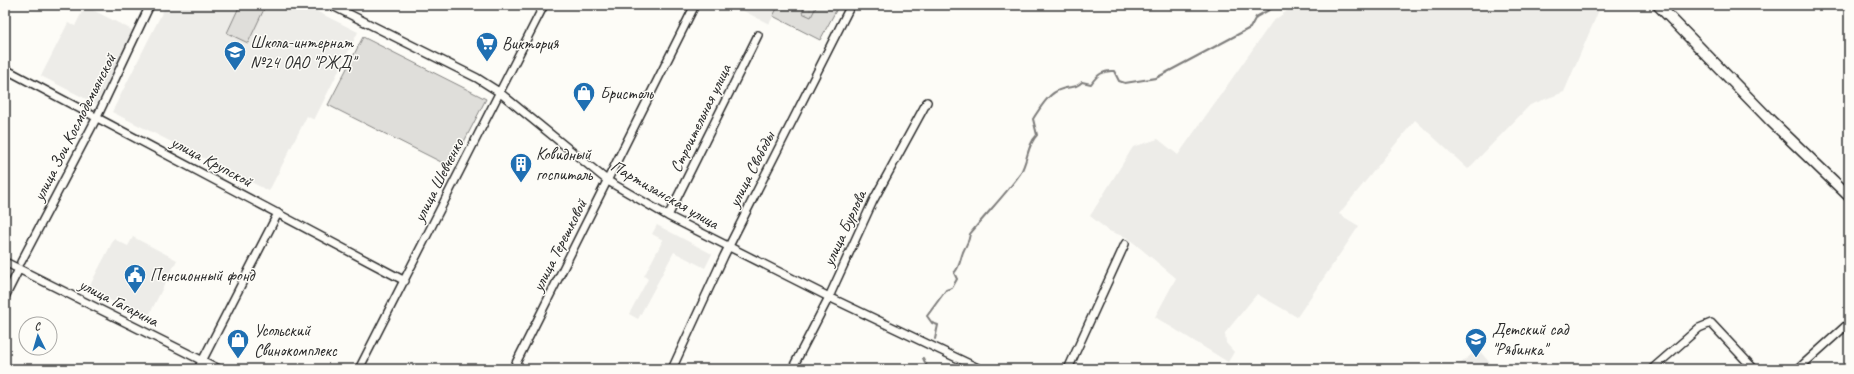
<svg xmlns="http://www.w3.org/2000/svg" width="1854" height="374" viewBox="0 0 1854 374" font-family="Caveat,sans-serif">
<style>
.built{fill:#edece8}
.grass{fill:#dfdeda;stroke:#858482}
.park{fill:url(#park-dots);stroke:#858482}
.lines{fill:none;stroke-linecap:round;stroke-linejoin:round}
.stream{stroke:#7e7d7b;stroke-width:2}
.street-casing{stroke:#2b2b2b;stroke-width:10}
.secondary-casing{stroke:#2b2b2b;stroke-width:13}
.street{stroke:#fdfcf7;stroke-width:7}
.secondary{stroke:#fdfcf7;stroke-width:10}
.labels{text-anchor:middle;stroke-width:3;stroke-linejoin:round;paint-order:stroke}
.poi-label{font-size:17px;fill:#2b2b2b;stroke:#fdfcf7;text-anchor:start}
.street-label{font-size:17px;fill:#2b2b2b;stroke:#fdfcf7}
</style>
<defs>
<pattern id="park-dots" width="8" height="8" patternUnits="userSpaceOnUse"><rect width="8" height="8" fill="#dfdeda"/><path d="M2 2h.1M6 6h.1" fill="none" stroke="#c0bfbb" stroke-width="1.8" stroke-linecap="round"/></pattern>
</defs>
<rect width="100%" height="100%" fill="#fdfcf7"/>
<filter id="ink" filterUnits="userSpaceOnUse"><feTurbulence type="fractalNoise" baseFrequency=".025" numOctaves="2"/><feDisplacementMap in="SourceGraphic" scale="8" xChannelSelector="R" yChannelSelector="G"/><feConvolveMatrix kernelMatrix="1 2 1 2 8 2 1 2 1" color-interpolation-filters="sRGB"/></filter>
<g filter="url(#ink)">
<path class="built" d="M 166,5 L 304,5 L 358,32 L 314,120 L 307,116 L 269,191 L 112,112 Z
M 732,5 L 779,5 L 769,24 Z
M 1295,5 L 1590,5 L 1599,10 L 1564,92 L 1530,105 L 1468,169 L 1415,120 L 1339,214 L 1359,226 L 1297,317 L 1257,294 L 1225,333 L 1226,343 L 1234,352 L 1228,362 L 1155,317 L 1176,278 L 1128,238 L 1109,231 L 1090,216 L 1133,147 L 1158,139 L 1178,155 L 1272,22 Z
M 85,6 L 134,31 L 96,104 L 41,76 L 68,23 L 75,26 Z
M 657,225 L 712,254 L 705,268 L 674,252 L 638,319 L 629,314 L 648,279 L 644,276 L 663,240 L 652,234 Z
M 133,237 L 177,260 L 147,319 L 88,289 L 114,239 L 128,246 Z
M 1478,349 L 1495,369 L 1454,369 Z"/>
<path class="grass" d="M 240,5 L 266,5 L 248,43 L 227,33 Z
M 779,5 L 839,5 L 820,40 L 773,16 Z
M 363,37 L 486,99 L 451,167 L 328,105 Z"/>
<path class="park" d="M 805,5 L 817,5 L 811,17 L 802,13 Z"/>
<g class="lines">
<path class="stream" d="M 935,339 L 938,325 L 932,323 L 927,316 L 946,290 L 952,288 L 957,279 L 954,273 C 960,267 960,260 963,252 C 966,245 969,242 970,234 C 986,214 1006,194 1020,174 C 1028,161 1027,145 1037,135 L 1033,119 C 1040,108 1049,92 1062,89 C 1071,86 1075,89 1082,82 L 1091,84 C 1097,75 1103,70 1114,71 L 1119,81 L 1125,83 L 1156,78 L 1250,28 L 1256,17 L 1278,5
M 923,358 L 928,369"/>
<g class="street-casing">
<path id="street" d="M 331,5 L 477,78 L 499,92 L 608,181 L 668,216 L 829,297 L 980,369
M 5,69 L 405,281
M 668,216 L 758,35
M 5,262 L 219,369
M 21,262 L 97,117 L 150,5
M 5,297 L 19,269
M 198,369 L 278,213
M 359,369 L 544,5
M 513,369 L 695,5
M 672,369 L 724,256 L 851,5
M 792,369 L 829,297 L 873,201 L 927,102
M 1068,369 L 1125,244
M 1652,369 L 1699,328 L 1711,323 L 1754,369
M 1798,369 L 1849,323"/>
</g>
<g class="secondary-casing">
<path id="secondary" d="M 1658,5 L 1771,121 L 1849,196"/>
</g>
<use href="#street" class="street"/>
<use href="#secondary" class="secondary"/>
</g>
</g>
<defs>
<g id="supermarket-pin" transform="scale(1.15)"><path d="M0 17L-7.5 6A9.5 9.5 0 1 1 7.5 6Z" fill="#1f6fb2" stroke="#fdfcf7"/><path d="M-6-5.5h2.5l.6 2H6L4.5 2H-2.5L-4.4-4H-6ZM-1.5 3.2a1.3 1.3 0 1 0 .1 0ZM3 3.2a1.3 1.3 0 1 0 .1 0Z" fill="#fff"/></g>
<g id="school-pin" transform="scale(1.15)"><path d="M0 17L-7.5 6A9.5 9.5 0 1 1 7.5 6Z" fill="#1f6fb2" stroke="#fdfcf7"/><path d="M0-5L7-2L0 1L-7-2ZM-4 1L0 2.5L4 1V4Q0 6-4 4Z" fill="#fff"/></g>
<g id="shop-pin" transform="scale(1.15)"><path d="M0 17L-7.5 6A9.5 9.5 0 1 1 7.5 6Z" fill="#1f6fb2" stroke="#fdfcf7"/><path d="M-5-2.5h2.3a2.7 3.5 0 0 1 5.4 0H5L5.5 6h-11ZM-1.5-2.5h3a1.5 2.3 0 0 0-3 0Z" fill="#fff"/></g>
<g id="building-pin" transform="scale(1.15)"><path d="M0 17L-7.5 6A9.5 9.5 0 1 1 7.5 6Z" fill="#1f6fb2" stroke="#fdfcf7"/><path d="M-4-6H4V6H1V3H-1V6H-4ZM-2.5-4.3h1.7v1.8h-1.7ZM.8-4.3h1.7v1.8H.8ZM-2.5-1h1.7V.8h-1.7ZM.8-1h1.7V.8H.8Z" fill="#fff"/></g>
<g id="civic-pin" transform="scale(1.15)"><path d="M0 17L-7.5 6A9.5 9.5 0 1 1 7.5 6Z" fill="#1f6fb2" stroke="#fdfcf7"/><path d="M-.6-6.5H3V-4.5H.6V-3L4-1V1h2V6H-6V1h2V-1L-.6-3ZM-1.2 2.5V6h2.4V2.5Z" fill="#fff"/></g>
</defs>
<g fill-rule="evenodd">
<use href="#supermarket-pin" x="487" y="43"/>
<use href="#school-pin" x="235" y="52"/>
<use href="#shop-pin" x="584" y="93"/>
<use href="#building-pin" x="521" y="164"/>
<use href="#civic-pin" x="135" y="275"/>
<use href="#school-pin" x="1476" y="339"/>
<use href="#shop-pin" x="238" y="340"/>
</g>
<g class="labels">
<g class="poi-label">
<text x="250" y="48">Школа-интернат<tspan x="250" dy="20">№24 ОАО "РЖД"</tspan></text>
<text x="502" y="49">Виктория</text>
<text x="600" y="99">Бристоль</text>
<text x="536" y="160">Ковидный<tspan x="536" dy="20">госпиталь</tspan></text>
<text x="150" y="281">Пенсионный фонд</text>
<text x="1492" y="335">Детский сад<tspan x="1492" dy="20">"Рябинка"</tspan></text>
<text x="254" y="336">Усольский<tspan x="254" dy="20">Свинокомплекс</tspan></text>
</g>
<g class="street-label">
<text transform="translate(700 118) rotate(-64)" y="6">Строительная улица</text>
<text transform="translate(74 127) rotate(-63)" y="6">улица Зои Космодемьянской</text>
<text transform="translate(212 161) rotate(28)" y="6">улица Крупской</text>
<text transform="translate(751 169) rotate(-63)" y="6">улица Свободы</text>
<text transform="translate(438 180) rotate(-63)" y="6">улица Шевченко</text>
<text transform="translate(665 194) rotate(30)" y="6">Партизанская улица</text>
<text transform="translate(844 228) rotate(-65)" y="6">улица Бурлова</text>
<text transform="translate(559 245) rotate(-63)" y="6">улица Терешковой</text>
<text transform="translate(119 302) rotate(27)" y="6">улица Гагарина</text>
</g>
</g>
<rect width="1854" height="374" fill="none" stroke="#fdfcf7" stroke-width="20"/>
<rect x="10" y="10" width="1834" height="354" fill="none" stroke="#2b2b2b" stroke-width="1.5" filter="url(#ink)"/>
<g transform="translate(38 336) rotate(355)"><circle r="19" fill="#fdfcf7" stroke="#a9a8a5"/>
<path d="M0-3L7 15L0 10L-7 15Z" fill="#1f6fb2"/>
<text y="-6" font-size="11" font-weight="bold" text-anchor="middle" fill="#2b2b2b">С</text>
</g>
</svg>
